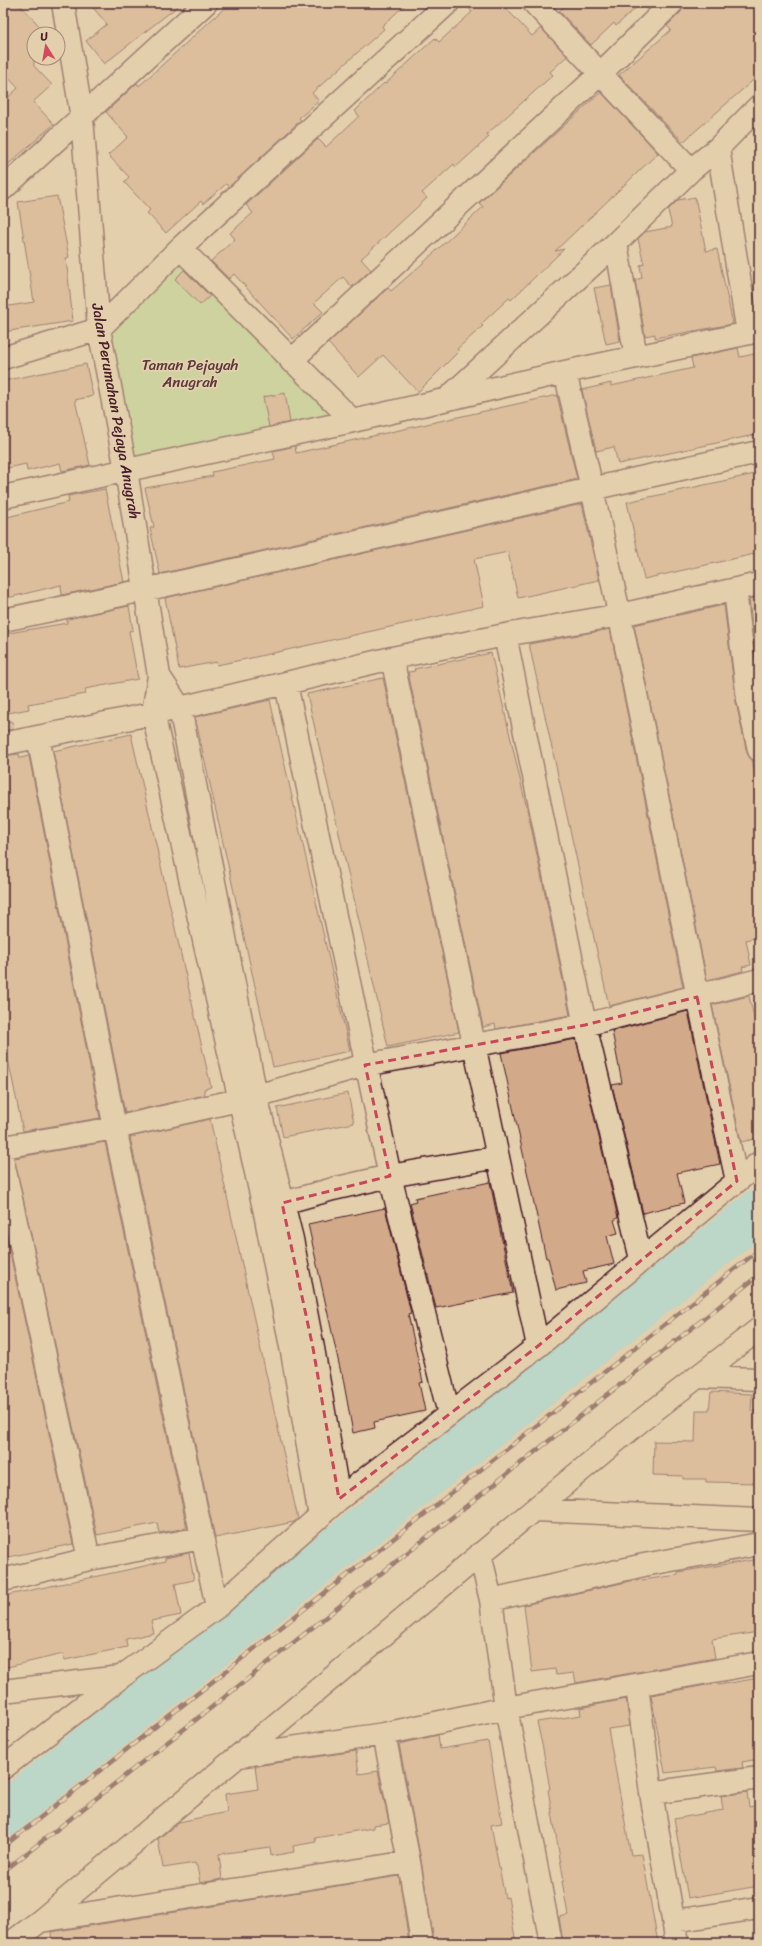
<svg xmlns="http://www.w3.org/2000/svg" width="762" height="1946" viewBox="0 0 762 1946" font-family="Sriracha,sans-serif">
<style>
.green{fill:#b4d58e;stroke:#7f7a5c}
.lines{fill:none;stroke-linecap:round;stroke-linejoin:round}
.river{stroke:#8cdde6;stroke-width:44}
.building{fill:#d2a989;stroke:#4a1f2b}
.street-casing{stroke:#4a1f2b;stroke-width:25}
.street{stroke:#e4cfad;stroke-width:22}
.rail-casing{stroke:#4a1f2b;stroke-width:4.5}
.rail{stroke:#e4cfad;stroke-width:3;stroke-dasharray:9;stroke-linecap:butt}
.marked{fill:none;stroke:#ca4759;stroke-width:3;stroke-dasharray:8 5;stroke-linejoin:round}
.labels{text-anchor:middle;stroke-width:4;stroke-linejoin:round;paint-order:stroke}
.park-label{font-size:15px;fill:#5a3a3a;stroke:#e4cfad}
.street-label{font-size:15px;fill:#4a1f2b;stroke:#e4cfad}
</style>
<rect width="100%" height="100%" fill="#e4cfad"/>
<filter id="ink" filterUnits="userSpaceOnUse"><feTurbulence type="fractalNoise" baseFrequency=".025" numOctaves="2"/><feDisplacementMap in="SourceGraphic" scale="8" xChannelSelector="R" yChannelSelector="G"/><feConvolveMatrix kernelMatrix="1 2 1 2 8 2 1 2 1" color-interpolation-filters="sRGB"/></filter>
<g filter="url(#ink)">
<path class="green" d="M 180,248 L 353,421 L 126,470 L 99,329 Z"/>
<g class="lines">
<path class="river" d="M 3,1815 L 759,1211"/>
</g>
<path class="building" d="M 3,3 L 18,3 L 47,34 L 34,34 L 34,66 L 52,85 L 33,102 L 54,124 L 3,169 L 3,102 L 18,88 L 3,72 Z
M 89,3 L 182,3 L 104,64 L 86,41 L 107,24 Z
M 230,3 L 407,3 L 382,26 L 384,29 L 312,93 L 319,101 L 299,118 L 301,120 L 229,187 L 226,184 L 203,204 L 201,201 L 166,233 L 147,213 L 150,210 L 124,182 L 129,177 L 108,155 L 128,137 L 106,112 L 137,83 L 139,86 Z
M 464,3 L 501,3 L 532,36 L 541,28 L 567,56 L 550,72 L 553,75 L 487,134 L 489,137 L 456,167 L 454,164 L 422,193 L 427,198 L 361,259 L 371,270 L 352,287 L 343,277 L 314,303 L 323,312 L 293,339 L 234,274 L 229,279 L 211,261 L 235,239 L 230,233 L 253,213 L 246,205 L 318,139 L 326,147 L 359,116 L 355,111 L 384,83 L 385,84 L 435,38 L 439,42 L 472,12 Z
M 568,3 L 641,3 L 616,26 L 614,23 L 591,45 L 559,11 Z
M 684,3 L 759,3 L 759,75 L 683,142 L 619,75 L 671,30 L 667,26 L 681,12 Z
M 601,92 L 658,153 L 555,251 L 564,249 L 511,300 L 509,298 L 481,324 L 483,326 L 457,349 L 459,351 L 418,392 L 383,355 L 359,377 L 328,343 L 388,288 L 391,291 L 422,264 L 483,207 L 479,203 Z
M 57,196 L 69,257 L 66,258 L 73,321 L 3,332 L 3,307 L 34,302 L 18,202 Z
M 695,197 L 706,251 L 717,249 L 733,324 L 655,338 L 655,334 L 645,336 L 635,280 L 642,278 L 640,265 L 644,264 L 638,239 L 645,232 L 672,227 L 668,210 L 678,200 Z
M 184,270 L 210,296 L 200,305 L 175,279 Z
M 611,285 L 620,341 L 606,344 L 594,288 Z
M 738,348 L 740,357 L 759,353 L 759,434 L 618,464 L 614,447 L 596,451 L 582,390 L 611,383 L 611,386 L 693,368 L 691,358 Z
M 86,364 L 93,396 L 75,400 L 90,465 L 62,471 L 60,463 L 27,471 L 26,464 L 3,469 L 3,381 Z
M 285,393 L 290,422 L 269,427 L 263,397 Z
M 557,395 L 577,479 L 160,574 L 150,528 L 154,527 L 145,488 L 213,476 L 212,472 L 275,459 L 273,451 L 295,446 L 296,453 Z
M 759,473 L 759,553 L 644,579 L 627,502 Z
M 105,489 L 124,582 L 62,595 L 61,585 L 7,598 L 3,580 L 3,518 L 69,502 L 68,496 Z
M 582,504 L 599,580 L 518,598 L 508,552 L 474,559 L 484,606 L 251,658 L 217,665 L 216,662 L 179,669 L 165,598 Z
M 759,597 L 759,686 L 749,599 Z
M 724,605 L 736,702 L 747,753 L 752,760 L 759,791 L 759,937 L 746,940 L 751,965 L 742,967 L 743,971 L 707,980 L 634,625 Z
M 129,606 L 133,630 L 129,631 L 138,679 L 85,689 L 86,694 L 28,704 L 29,709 L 3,714 L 3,678 L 6,677 L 3,658 L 3,634 L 67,623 L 67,619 Z
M 610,629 L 683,987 L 609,1006 L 529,644 Z
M 491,653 L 532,831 L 570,1015 L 496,1029 L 495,1024 L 483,1027 L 408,672 L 415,671 L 414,669 Z
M 383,678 L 459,1032 L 388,1047 L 307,694 Z
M 270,700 L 350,1051 L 273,1067 L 195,717 Z
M 12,721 L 13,729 L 3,731 L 3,722 Z
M 131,734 L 211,1087 L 204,1089 L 205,1095 L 125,1113 L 53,751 Z
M 19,754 L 20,758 L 29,756 L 100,1118 L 23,1131 L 5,1045 L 3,1045 L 3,756 Z
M 749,996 L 759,1039 L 759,1138 L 741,1142 L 712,1005 Z
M 688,1011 L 720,1164 L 677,1173 L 684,1203 L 643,1213 L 612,1085 L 622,1083 L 612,1031 Z
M 576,1039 L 618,1218 L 614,1220 L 618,1233 L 607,1236 L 614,1264 L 583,1271 L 586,1283 L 556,1290 L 548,1258 L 546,1258 L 501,1053 Z
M 348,1093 L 354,1123 L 283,1137 L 277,1108 Z
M 210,1119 L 298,1519 L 294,1522 L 215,1538 L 130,1137 Z
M 105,1142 L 187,1528 L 159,1533 L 157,1523 L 97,1535 L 14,1158 Z
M 490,1182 L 513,1293 L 436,1308 L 410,1203 L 416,1201 L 415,1198 Z
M 385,1208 L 411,1313 L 408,1314 L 423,1382 L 419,1383 L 425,1411 L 374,1422 L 375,1428 L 353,1433 L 342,1373 L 341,1373 L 308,1224 Z
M 3,1221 L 73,1544 L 3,1558 Z
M 711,1392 L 752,1394 L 751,1411 L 759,1411 L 759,1483 L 706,1482 L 706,1479 L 683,1479 L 683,1476 L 653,1475 L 654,1441 L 695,1442 L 696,1410 L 709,1410 Z
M 189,1553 L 194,1580 L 175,1584 L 181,1615 L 151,1621 L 154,1633 L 126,1639 L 127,1647 L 65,1660 L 63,1654 L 3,1668 L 3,1596 L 136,1568 L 165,1561 L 165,1558 Z
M 759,1559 L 759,1632 L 712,1639 L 715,1658 L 576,1683 L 574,1673 L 556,1675 L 555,1669 L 532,1672 L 524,1605 L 635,1580 L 635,1581 L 678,1575 L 678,1572 Z
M 759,1678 L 759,1759 L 742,1762 L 743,1768 L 717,1771 L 716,1767 L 665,1773 L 651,1695 L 718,1683 L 718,1685 Z
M 626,1699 L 630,1726 L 608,1729 L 631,1855 L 642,1854 L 658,1943 L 563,1943 L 559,1917 L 568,1915 L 562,1881 L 564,1881 L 548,1790 L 550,1789 L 543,1749 L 537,1722 L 581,1715 L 580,1708 Z
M 438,1735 L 440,1749 L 488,1741 L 502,1823 L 491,1825 L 505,1898 L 508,1897 L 516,1943 L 434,1943 L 421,1860 L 399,1744 Z
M 356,1751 L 359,1774 L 378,1771 L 389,1823 L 373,1825 L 373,1828 L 315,1838 L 316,1842 L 293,1846 L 294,1852 L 271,1856 L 270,1847 L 219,1854 L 222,1879 L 200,1883 L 197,1866 L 196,1866 L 195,1863 L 163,1868 L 158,1839 L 179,1822 L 227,1812 L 225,1794 L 258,1789 L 255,1766 Z
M 747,1792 L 749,1807 L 759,1805 L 759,1886 L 688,1898 L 674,1819 L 723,1810 L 721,1796 Z
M 399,1876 L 409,1943 L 52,1943 L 51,1932 Z"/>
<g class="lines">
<g class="street-casing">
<path id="street" d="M 63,3 L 82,118 L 99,329 L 126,470 L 159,676 L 153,713 L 264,1208 L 292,1352 L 320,1517
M 534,3 L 691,170
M 718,148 L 748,333
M 3,189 L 206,3
M 616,243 L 636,357
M 180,248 L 353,421
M 3,358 L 99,329 L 180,248 L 448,3
M 291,361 L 601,73 L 672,3
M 565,372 C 629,640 678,912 737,1181
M 448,398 L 616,243 L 691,170 L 718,148 L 759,106
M 3,497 L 353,421 L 565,372 L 759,331
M 735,590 L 748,699 L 759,750
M 3,620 C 256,568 506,506 759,452
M 505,635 L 585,1025 L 641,1259
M 392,658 L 538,1346
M 159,676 L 180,708 L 256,1096 L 292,1239 L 313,1348 L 339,1499
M 286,684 L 390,1176 L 449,1414
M 38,737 L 115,1128 L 217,1607
M 3,744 L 180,708 L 392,658 L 505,635 L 620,615 L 759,584
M 3,1147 L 115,1128 L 256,1096 L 365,1065 L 585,1025 L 759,980
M 3,1162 L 89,1559
M 269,1207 L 333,1189 L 390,1176 L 498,1157
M 697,1377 L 759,1379
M 535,1510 L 759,1520
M 480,1554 L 491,1600 L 506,1708 L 551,1943
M 3,1580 L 89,1559 L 202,1538
M 491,1600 L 644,1565 L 759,1544
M 637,1686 L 651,1793 L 677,1943
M 3,1691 L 121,1677
M 384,1734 L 409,1862
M 239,1756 L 384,1734 L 506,1708 L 759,1663
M 3,1768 L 121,1677 L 217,1607 L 339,1499 L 538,1346 L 759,1163
M 651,1793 L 759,1778
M 41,1921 L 409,1862 L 422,1943
M 674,1921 L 759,1908
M 11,1943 L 40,1921 L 638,1423 L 759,1329"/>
</g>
<use href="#street" class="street"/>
<g class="rail-casing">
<path id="rail" d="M 3,1847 L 759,1250
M 3,1872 L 759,1275"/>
</g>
<use href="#rail" class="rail"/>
</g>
</g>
<path d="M0 0H762V1946H0ZM 697,997 L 737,1181 L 538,1346 L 339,1499 L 313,1348 L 282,1203 L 390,1176 L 365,1065 L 585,1025 Z" fill="#e4cfad" fill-opacity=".55" fill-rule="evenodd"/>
<path class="marked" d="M 697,997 L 737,1181 L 538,1346 L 339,1499 L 313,1348 L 282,1203 L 390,1176 L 365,1065 L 585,1025 Z"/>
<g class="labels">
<g class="park-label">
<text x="190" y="370">Taman Pejayah<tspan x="190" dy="17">Anugrah</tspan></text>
</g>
<g class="street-label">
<text transform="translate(116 411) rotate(80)" y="5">Jalan Perumahan Pejaya Anugrah</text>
</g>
</g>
<rect width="762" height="1946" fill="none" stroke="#e4cfad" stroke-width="16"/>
<rect x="8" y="8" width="746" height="1930" fill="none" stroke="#4a1f2b" stroke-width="1.5" filter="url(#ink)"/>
<g transform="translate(46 46) rotate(349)"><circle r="19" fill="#e4cfad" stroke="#a68979"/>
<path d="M0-3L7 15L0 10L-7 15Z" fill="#d1495b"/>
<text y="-6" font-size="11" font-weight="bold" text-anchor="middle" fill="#4a1f2b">U</text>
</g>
</svg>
